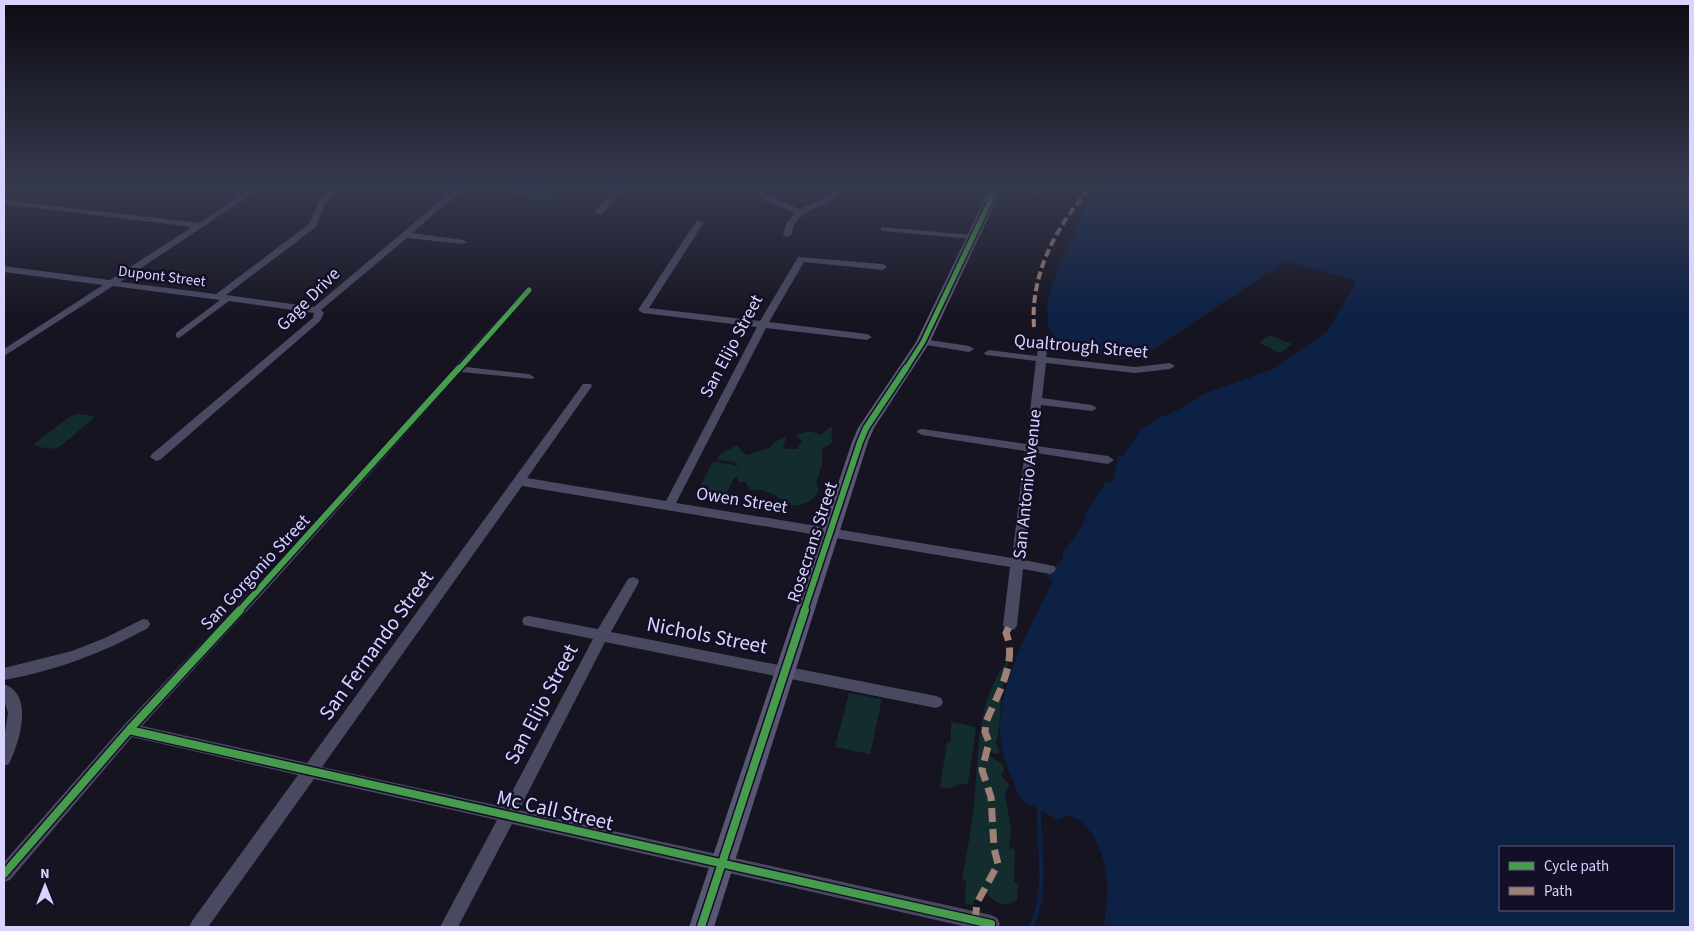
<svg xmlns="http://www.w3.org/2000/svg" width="1694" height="931" viewBox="0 0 1694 931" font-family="'Source Sans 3',sans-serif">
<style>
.green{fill:#132c2d}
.water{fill:#0d2144;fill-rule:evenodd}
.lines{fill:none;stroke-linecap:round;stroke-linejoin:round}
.stream{stroke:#0d2144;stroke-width:4.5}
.street{fill:#4a4962;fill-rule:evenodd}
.secondary{fill:#575674;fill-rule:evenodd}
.quiet-far1{stroke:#9e8076;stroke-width:4;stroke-dasharray:8 4;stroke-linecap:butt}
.quiet{stroke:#9e8076;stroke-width:7;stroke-dasharray:14 7;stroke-linecap:butt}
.cycleway-far2-casing{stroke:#130f26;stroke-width:8}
.cycleway-far1-casing{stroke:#130f26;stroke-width:9}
.cycleway-casing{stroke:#130f26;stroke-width:11}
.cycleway-far2{stroke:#469c4c;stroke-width:5}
.cycleway-far1{stroke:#469c4c;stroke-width:6}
.cycleway{stroke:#469c4c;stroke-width:8}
.labels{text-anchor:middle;stroke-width:5;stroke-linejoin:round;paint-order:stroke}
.far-street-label{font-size:15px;fill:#d9d4ff;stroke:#130f26}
.street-label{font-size:18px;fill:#d9d4ff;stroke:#130f26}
.near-street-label{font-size:21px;fill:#d9d4ff;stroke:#130f26}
</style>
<rect width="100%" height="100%" fill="#161421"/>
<path class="green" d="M 520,188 L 521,188 L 555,192 L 546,201 L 512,196 Z
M 1270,335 L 1292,344 L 1280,353 L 1259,343 Z
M 78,414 L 93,416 L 93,419 L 59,447 L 50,449 L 35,446 L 35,443 L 71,416 Z
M 830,427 L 833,428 L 831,435 L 833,437 L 831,444 L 822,449 L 822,465 L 816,483 L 819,490 C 814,502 799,507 787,505 C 775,493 766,489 749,490 L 746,482 L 738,482 L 737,477 L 734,477 L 724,499 L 718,502 L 699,499 L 696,495 L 712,463 L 717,462 L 735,465 L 738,469 L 735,462 L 717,460 L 721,454 L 737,445 L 746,455 L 770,448 L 776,441 L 787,437 L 783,446 L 786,449 L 797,449 L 802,442 L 797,436 C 806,430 812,431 821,435 Z
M 1008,660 C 1008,671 1004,681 1002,691 C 1000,709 1001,726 996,743 L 1000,752 L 996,754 L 988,751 L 986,753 L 1002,764 L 1004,770 L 1001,776 L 1010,785 L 1005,793 L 1011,830 L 1009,847 L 1015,850 L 1014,881 L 1018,885 L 1017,900 C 1003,910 995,902 984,891 L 978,893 L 972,905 L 965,904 L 966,881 L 962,880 C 967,854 971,829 974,804 C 979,756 976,699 1008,660 Z
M 849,693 L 882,699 L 870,754 L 835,747 Z
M 951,722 L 976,727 L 968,784 C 955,782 957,791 940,787 L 947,743 L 951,741 Z"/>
<path class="water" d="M 1103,186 L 1690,186 L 1690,927 L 1104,927 C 1105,912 1109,895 1107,880 C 1104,855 1093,820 1066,815 L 1059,820 L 1021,800 C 1012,778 1000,754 1000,731 C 999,681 1031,625 1053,581 L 1046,574 L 1063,559 L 1062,554 L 1083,525 L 1086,513 L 1106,482 L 1112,482 L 1118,461 L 1116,457 L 1123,456 L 1142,428 L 1151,424 L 1157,418 L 1172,413 L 1206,393 L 1276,368 L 1327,331 L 1356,283 L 1352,279 L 1286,261 L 1142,357 C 1123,363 1078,353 1061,341 C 1055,338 1051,332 1048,327 L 1047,303 L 1053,282 L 1085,209 ZM 1500,847 L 1673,847 L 1673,910 L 1500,910 Z"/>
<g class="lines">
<path class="stream" d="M 1031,927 C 1049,891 1038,848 1039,809"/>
<path class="street" d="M 255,186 L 264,186 L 120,282 L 216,294 L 309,224 L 319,200 L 338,186 L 347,186 L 325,203 L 316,227 L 226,295 L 314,307 L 458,186 L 467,186 L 412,233 L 463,240 L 467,242 L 463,244 L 407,238 L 321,310 L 324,313 L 320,321 L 160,460 L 156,461 L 150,457 L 152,454 L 313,318 L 314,313 L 229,301 L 179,338 L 176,337 L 176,333 L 220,300 L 113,286 L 4,356 L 4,349 L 103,285 L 4,272 L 4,266 L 110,280 L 192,227 L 4,204 L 4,200 L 199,223 Z
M 617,186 L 625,186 L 602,214 L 596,214 L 596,210 Z
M 755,186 L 761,186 L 769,196 L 800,209 C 814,202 830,200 839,186 L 847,186 C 829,213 799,201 791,235 L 787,237 L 783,235 L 786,224 L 795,213 L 763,200 Z
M 1032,186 L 1040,186 L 1037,193 L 1031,193 Z
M 697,220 L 704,222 L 649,308 L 760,321 L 798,257 L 883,264 L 887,267 L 883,270 L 804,262 L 769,322 L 867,334 L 872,337 L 867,340 L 766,328 L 676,503 L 1012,558 L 1025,451 L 922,435 L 917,432 L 918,430 L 922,429 L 1026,444 L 1036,361 L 986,355 L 984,353 L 989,350 L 1037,356 L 1038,343 L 1043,340 L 1048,343 L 1046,357 L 1135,367 L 1170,363 L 1175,366 L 1170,369 L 1135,373 L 1046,363 L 1042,398 L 1092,405 L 1097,408 L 1092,411 L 1041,405 L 1036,446 L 1108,456 L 1114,460 L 1108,464 L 1036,453 L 1024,560 L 1054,566 L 1056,569 L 1054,572 L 1050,574 L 1023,569 L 1017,625 L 1015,629 L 1010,630 L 1005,629 L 1003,625 L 1010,567 L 522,486 L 322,767 L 504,807 L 593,639 L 529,626 L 524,625 L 522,621 L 524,617 L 529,616 L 598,629 L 628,579 L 633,577 L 638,579 L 639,582 L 611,632 L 936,696 L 941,698 L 943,702 L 941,706 L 936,708 L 605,642 L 519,810 L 991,915 L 997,918 L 1000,924 L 998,927 L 967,927 L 512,824 L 458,927 L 440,927 L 497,820 L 314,779 L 208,927 L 189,927 L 192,921 L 298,775 L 132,737 L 10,880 L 4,882 L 4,862 L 124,725 L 269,572 L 526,288 L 529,287 L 533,290 L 466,367 L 529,374 L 534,377 L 533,379 L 461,372 L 277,578 L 142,726 L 307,763 L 583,384 L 591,384 L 592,386 L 527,478 L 666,501 L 757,327 L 643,313 L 638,310 Z
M 881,227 L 972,235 L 976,237 L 972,239 L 884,231 L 881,231 Z
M 923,339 L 969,346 L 974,349 L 969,352 L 920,344 L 918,342 L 920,340 Z
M 143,619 L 148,620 L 150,624 L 148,628 C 103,653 55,671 4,680 L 4,668 L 72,651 L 105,638 Z
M 4,684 C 35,695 19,743 9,764 L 4,766 L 4,738 L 8,713 L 4,699 Z"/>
<path class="secondary" d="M 989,186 L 999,186 L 996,201 L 930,342 L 874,428 L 868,442 L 714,927 L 689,927 L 852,442 L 858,428 L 916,342 L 984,201 Z"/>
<path class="quiet-far1" d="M 1034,327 C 1030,273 1057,225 1092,186"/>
<path class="quiet" d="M 975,921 L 977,903 L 998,864 L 994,848 L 991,797 L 982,770 L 989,742 L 985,732 L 986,722 C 997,695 1018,662 1006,633 L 1010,625"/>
<g class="cycleway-far2-casing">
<path id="cycleway-far2" d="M 458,370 L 529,290
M 905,370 L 923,342 L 990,201 L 994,186"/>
</g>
<g class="cycleway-far1-casing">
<path id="cycleway-far1" d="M 239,611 L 459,368
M 804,611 L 860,442 L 866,428 L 906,368"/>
</g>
<g class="cycleway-casing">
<path id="cycleway" d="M 129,730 L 991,924
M 4,874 L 129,730 L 240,610
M 701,927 L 805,610"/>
</g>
<use href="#cycleway-far2" class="cycleway-far2"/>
<use href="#cycleway-far1" class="cycleway-far1"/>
<use href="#cycleway" class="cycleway"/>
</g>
<linearGradient id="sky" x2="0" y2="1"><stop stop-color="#0c0b12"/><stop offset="0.59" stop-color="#363a4e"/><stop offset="1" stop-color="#363a4e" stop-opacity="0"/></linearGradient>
<rect width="1694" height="317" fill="url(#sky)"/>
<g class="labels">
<g class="far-street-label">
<text transform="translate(162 276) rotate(7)" y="5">Dupont Street</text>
</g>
<g class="street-label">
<text transform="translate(308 299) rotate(-45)" y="6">Gage Drive</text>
<text transform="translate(731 346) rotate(-62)" y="6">San Elijo Street</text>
<text transform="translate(1081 346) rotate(5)" y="6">Qualtrough Street</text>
<text transform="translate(1027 484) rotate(-84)" y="6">San Antonio Avenue</text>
<text transform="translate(742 500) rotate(9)" y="6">Owen Street</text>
<text transform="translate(812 542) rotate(-72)" y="6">Rosecrans Street</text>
<text transform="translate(255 572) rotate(-47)" y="6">San Gorgonio Street</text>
</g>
<g class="near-street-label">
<text transform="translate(707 635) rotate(11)" y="7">Nichols Street</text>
<text transform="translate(376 645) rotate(-54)" y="7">San Fernando Street</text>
<text transform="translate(541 704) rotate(-62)" y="7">San Elijo Street</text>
<text transform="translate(555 810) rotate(13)" y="7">Mc Call Street</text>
</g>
</g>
<rect width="1694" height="931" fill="none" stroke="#d9d4ff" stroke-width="10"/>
<rect x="1499" y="846" width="175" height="65" fill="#130f26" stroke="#625e7d"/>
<rect x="1509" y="862" width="25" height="8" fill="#469c4c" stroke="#625e7d"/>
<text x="1544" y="871" font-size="15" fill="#d9d4ff">Cycle path</text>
<rect x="1509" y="887" width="25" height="8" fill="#9e8076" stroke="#625e7d"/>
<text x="1544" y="896" font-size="15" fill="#d9d4ff">Path</text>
<g transform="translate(45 886)" stroke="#130f26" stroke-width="4" paint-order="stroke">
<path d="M0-4L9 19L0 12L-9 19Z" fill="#d9d4ff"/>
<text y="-8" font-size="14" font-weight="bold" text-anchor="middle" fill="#d9d4ff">N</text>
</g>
</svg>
